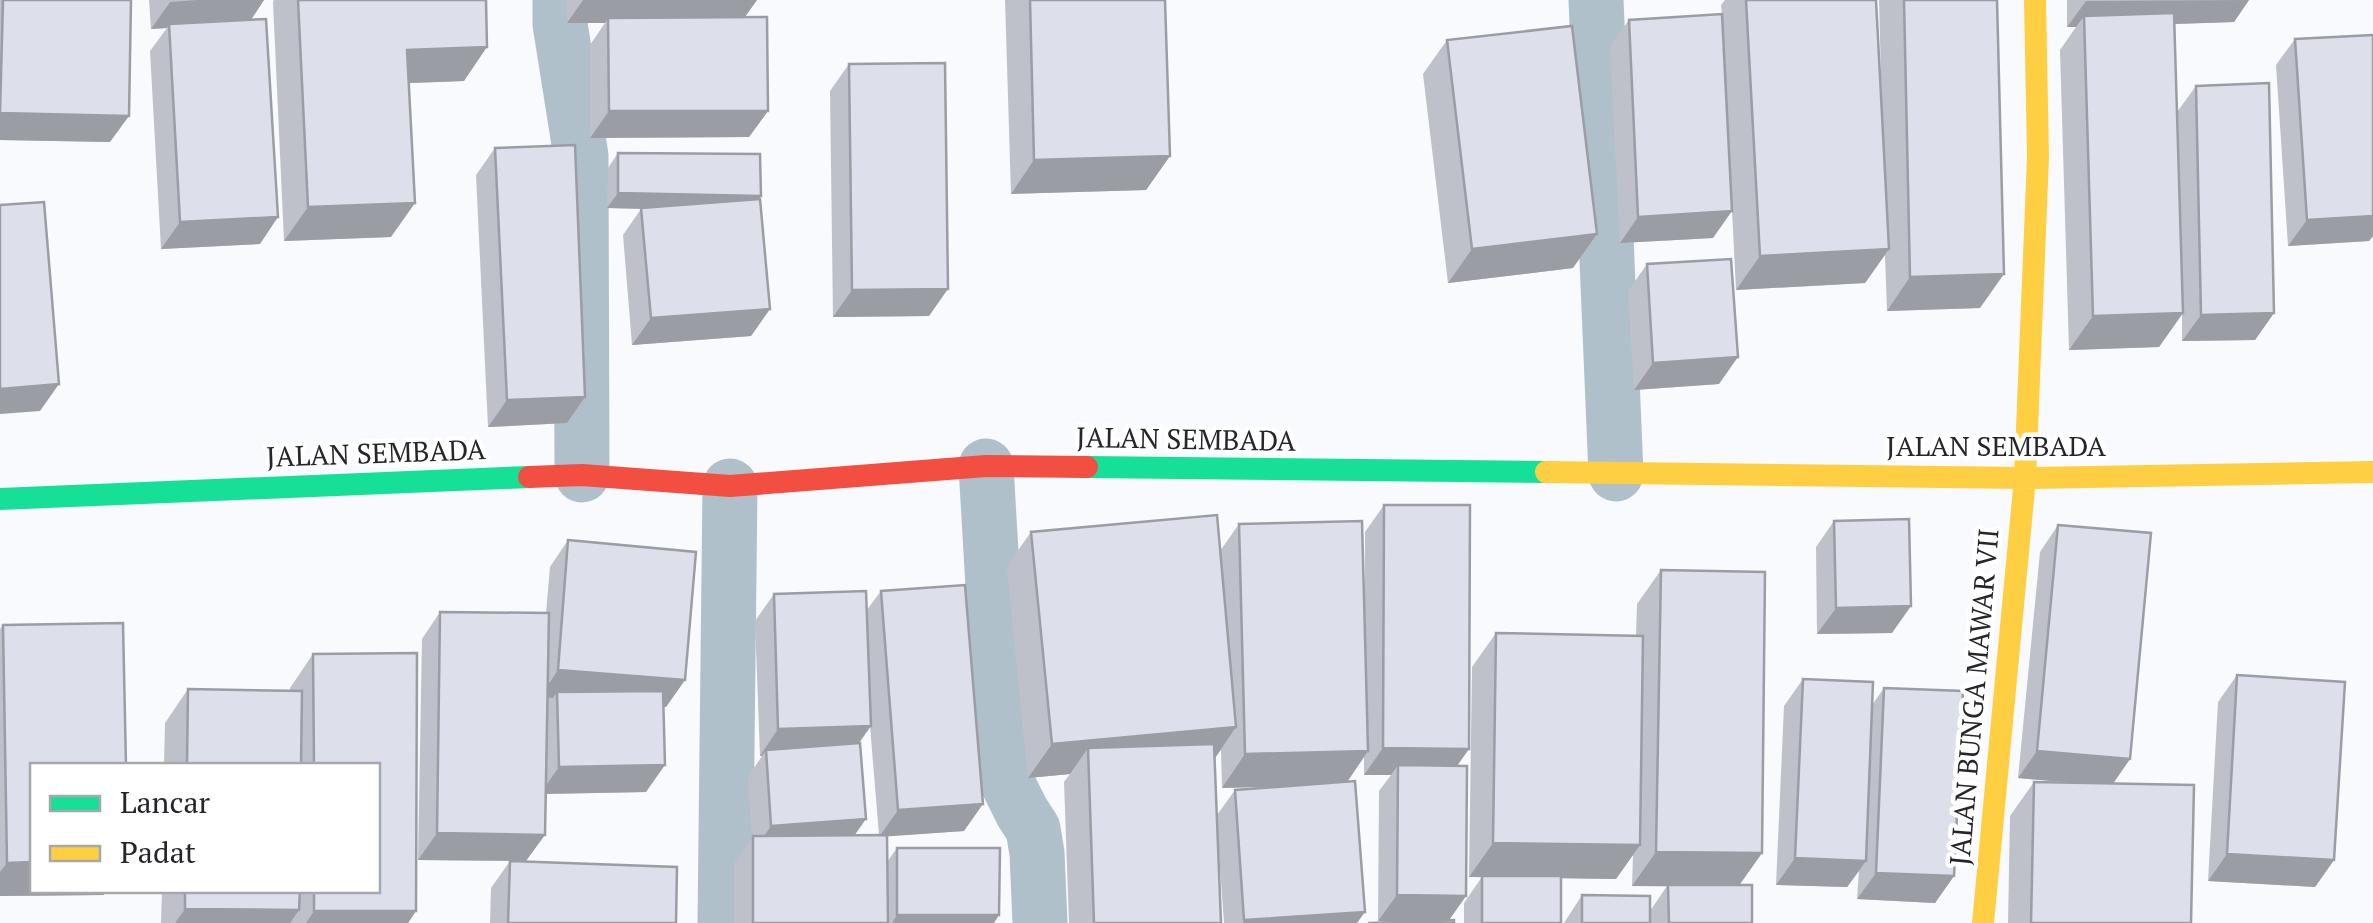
<svg xmlns="http://www.w3.org/2000/svg" width="2373" height="923" viewBox="0 0 2373 923" font-family="'PT Serif',serif">
<style>
.lines{fill:none;stroke-linecap:round;stroke-linejoin:round}
.street{stroke:#b0c0ca;stroke-width:55}
.fast{stroke:#16e098;stroke-width:22}
.slow{stroke:#ffcf43;stroke-width:22}
.jam{stroke:#f24e42;stroke-width:22}
.wall{fill:#bec1ca;fill-rule:evenodd}
.shaded-wall{fill:#9b9da4}
.building{fill:#dde0eb;stroke:#9b9da4;stroke-width:2.5}
.labels{text-anchor:middle;stroke-width:9;stroke-linejoin:round;paint-order:stroke}
.street-label{font-size:28px;fill:#242629;stroke:#fff}
</style>
<rect width="100%" height="100%" fill="#f8fafd"/>
<g class="lines">
<path class="street" d="M 560,0 L 560,24 L 581,156 L 582,475
M 1596,0 L 1616,474
M 986,466 L 1004,776 L 1022,812 L 1033,829 L 1037,853 L 1040,923
M 725,923 L 730,486"/>
<path class="fast" d="M 1087,467 L 1546,472
M 0,499 L 529,477"/>
<path class="slow" d="M 1546,472 L 2025,478 L 2373,472
M 1983,923 L 2025,478 L 2038,157 L 2035,0"/>
<path class="jam" d="M 529,477 L 582,475 L 730,486 L 986,466 L 1087,467"/>
</g>
<path class="wall" d="M 0,0 L 131,0 L 110,142 L 0,140 Z
M 149,0 L 264,0 L 251,20 L 260,244 L 161,249 L 150,51 L 167,28 L 151,29 Z
M 274,0 L 486,0 L 464,81 L 409,83 L 391,237 L 284,241 L 273,2 Z
M 567,0 L 757,0 L 744,18 L 768,111 L 749,137 L 590,138 L 590,45 L 605,23 L 567,23 Z
M 1005,0 L 1165,0 L 1170,156 L 1146,190 L 1011,194 Z
M 1725,0 L 1876,0 L 1882,113 L 1879,0 L 1997,0 L 1980,308 L 1887,311 L 1885,255 L 1865,283 L 1736,290 L 1729,150 L 1713,238 L 1620,243 L 1610,46 L 1629,20 L 1722,14 L 1721,5 Z
M 2067,0 L 2249,0 L 2234,22 L 2174,24 L 2177,112 L 2196,86 L 2274,313 L 2255,340 L 2182,341 L 2182,314 L 2159,347 L 2069,350 L 2060,50 L 2076,27 L 2067,27 Z
M 2373,35 L 2373,236 L 2369,241 L 2288,246 L 2276,65 L 2295,39 Z
M 1447,40 L 1573,268 L 1448,283 L 1423,74 Z
M 849,64 L 929,316 L 833,317 L 830,91 Z
M 495,148 L 585,397 L 567,423 L 488,427 L 476,175 Z
M 618,153 L 758,199 L 770,309 L 751,336 L 632,345 L 623,235 L 641,209 L 607,208 L 608,168 Z
M 1647,264 L 1719,384 L 1634,390 L 1628,291 Z
M 1384,505 L 1457,766 L 1466,896 L 1448,921 L 1378,921 L 1379,791 L 1391,775 L 1364,775 L 1364,757 L 1347,782 L 1357,923 L 1224,923 L 1218,840 L 1221,923 L 1069,923 L 1064,782 L 1070,774 L 1028,778 L 1007,566 L 1031,532 L 1220,551 L 1239,524 L 1365,616 L 1365,532 ZM 1221,750 L 1222,788 L 1279,786 L 1235,790 L 1217,815 L 1215,758 Z
M 1834,521 L 1892,633 L 1817,634 L 1816,547 Z
M 2058,525 L 2130,759 L 2113,784 L 2191,923 L 2008,923 L 2010,816 L 2034,782 L 2076,783 L 2018,778 L 2040,552 Z
M 568,540 L 685,680 L 666,707 L 664,707 L 646,792 L 546,794 L 526,861 L 676,923 L 490,923 L 491,888 L 510,861 L 418,860 L 422,639 L 440,612 L 546,613 L 550,567 Z
M 1661,570 L 1762,853 L 1739,885 L 1752,923 L 1564,923 L 1582,895 L 1650,911 L 1667,886 L 1632,886 L 1633,855 L 1616,879 L 1561,878 L 1561,923 L 1464,923 L 1464,903 L 1482,877 L 1469,877 L 1472,667 L 1496,633 L 1636,636 L 1637,604 Z
M 881,591 L 964,831 L 887,836 L 887,862 L 897,848 L 994,923 L 734,923 L 734,863 L 752,838 L 748,777 L 762,756 L 760,756 L 755,621 L 774,594 L 866,611 ZM 870,726 L 879,835 L 855,835 L 858,744 Z
M 3,625 L 104,895 L 0,896 L 0,629 Z
M 417,653 L 416,911 L 408,923 L 161,923 L 162,890 L 378,890 L 378,766 L 164,766 L 165,723 L 188,689 L 290,691 L 290,688 L 313,654 Z
M 2237,675 L 2334,860 L 2315,887 L 2208,881 L 2218,702 Z
M 1803,679 L 1872,705 L 1884,688 L 1954,876 L 1935,903 L 1857,899 L 1859,871 L 1847,887 L 1776,885 L 1784,706 Z"/>
<path class="shaded-wall" d="M 197,0 L 264,0 L 250,21 L 169,24 L 167,28 L 151,29 L 170,2 Z
M 583,0 L 757,0 L 742,21 L 608,18 L 605,23 L 567,23 Z
M 2249,0 L 2234,22 L 2085,27 L 2084,16 L 2076,27 L 2067,27 L 2086,1 Z
M 487,47 L 464,81 L 384,84 L 407,50 Z
M 609,111 L 768,111 L 749,137 L 590,138 Z
M 0,113 L 129,116 L 110,142 L 0,140 Z
M 1170,156 L 1146,190 L 1011,194 L 1034,160 Z
M 618,193 L 761,196 L 750,211 L 607,208 Z
M 415,203 L 391,237 L 284,241 L 308,207 Z
M 1732,211 L 1713,238 L 1620,243 L 1638,217 Z
M 2373,216 L 2373,236 L 2369,241 L 2288,246 L 2307,220 Z
M 278,217 L 260,244 L 161,249 L 180,222 Z
M 1597,234 L 1573,268 L 1448,283 L 1472,249 Z
M 1889,249 L 1865,283 L 1736,290 L 1760,256 Z
M 2004,274 L 1980,308 L 1887,311 L 1910,277 Z
M 948,289 L 929,316 L 833,317 L 852,290 Z
M 770,309 L 751,336 L 632,345 L 651,318 Z
M 2183,313 L 2159,347 L 2069,350 L 2093,316 Z
M 2274,313 L 2255,340 L 2182,341 L 2201,315 Z
M 1738,357 L 1719,384 L 1634,390 L 1653,363 Z
M 59,384 L 40,411 L 0,414 L 0,389 Z
M 585,397 L 567,423 L 488,427 L 507,400 Z
M 1911,606 L 1892,633 L 1817,634 L 1836,608 Z
M 558,670 L 685,680 L 666,707 L 558,699 L 557,692 L 553,698 L 540,697 Z
M 871,726 L 852,753 L 766,750 L 762,756 L 760,756 L 778,729 Z
M 1236,727 L 1213,761 L 1088,748 L 1070,774 L 1028,778 L 1052,744 Z
M 1383,748 L 1469,749 L 1450,776 L 1398,765 L 1391,775 L 1364,775 Z
M 1368,751 L 1345,785 L 1222,788 L 1245,754 Z
M 2037,751 L 2130,759 L 2111,786 L 2018,778 Z
M 665,765 L 646,792 L 540,794 L 559,767 Z
M 983,804 L 964,831 L 879,837 L 898,810 Z
M 866,819 L 847,846 L 753,853 L 771,826 Z
M 437,833 L 545,835 L 526,861 L 418,860 Z
M 1493,843 L 1640,845 L 1616,879 L 1469,877 Z
M 1656,852 L 1762,853 L 1738,887 L 1632,886 Z
M 2227,854 L 2334,860 L 2315,887 L 2208,881 Z
M 1795,858 L 1866,861 L 1847,887 L 1776,885 Z
M 32,862 L 32,890 L 106,890 L 104,895 L 0,896 L 0,872 L 7,863 Z
M 1876,873 L 1954,876 L 1935,903 L 1857,899 Z
M 1397,895 L 1466,896 L 1447,923 L 1378,921 Z
M 185,909 L 299,910 L 290,923 L 175,923 Z
M 314,911 L 416,911 L 408,923 L 306,923 Z
M 1365,912 L 1357,923 L 1243,923 L 1244,920 Z
M 897,915 L 999,915 L 994,923 L 892,923 Z"/>
<path class="building" d="M 3,0 L 131,0 L 129,116 L 0,113 Z
M 298,0 L 486,0 L 487,47 L 407,50 L 415,203 L 308,207 Z
M 1030,0 L 1165,0 L 1170,156 L 1034,160 Z
M 1746,0 L 1876,0 L 1889,249 L 1760,256 Z
M 1904,0 L 1997,0 L 2004,274 L 1910,277 Z
M 2174,13 L 2183,313 L 2093,316 L 2084,16 Z
M 1722,14 L 1732,211 L 1638,217 L 1629,20 Z
M 767,17 L 768,111 L 609,111 L 608,18 Z
M 266,19 L 278,217 L 180,222 L 169,24 Z
M 1572,26 L 1597,234 L 1472,249 L 1447,40 Z
M 2373,35 L 2373,216 L 2307,220 L 2295,39 Z
M 945,63 L 948,289 L 852,290 L 849,64 Z
M 2269,83 L 2274,313 L 2201,315 L 2196,86 Z
M 575,145 L 585,397 L 507,400 L 495,148 Z
M 618,153 L 760,154 L 761,196 L 618,193 Z
M 760,199 L 770,309 L 651,318 L 641,208 Z
M 44,202 L 59,384 L 0,389 L 0,205 Z
M 1731,259 L 1738,357 L 1653,363 L 1647,264 Z
M 1384,505 L 1470,505 L 1469,749 L 1383,748 Z
M 1217,515 L 1236,727 L 1052,744 L 1031,532 Z
M 1909,519 L 1911,606 L 1836,608 L 1834,521 Z
M 1362,521 L 1368,751 L 1245,754 L 1239,524 Z
M 2058,525 L 2151,533 L 2130,759 L 2037,751 Z
M 568,540 L 696,552 L 685,680 L 558,670 Z
M 1661,570 L 1765,572 L 1762,853 L 1656,852 Z
M 965,585 L 983,804 L 898,810 L 881,591 Z
M 866,591 L 871,726 L 778,729 L 774,594 Z
M 440,612 L 549,613 L 545,835 L 437,833 Z
M 123,623 L 126,766 L 32,766 L 32,862 L 7,863 L 3,625 Z
M 1496,633 L 1643,636 L 1640,845 L 1493,843 Z
M 417,653 L 416,911 L 314,911 L 314,890 L 378,890 L 378,766 L 314,766 L 313,654 Z
M 2237,675 L 2345,682 L 2334,860 L 2227,854 Z
M 1803,679 L 1873,682 L 1866,861 L 1795,858 Z
M 1884,688 L 1963,691 L 1954,876 L 1876,873 Z
M 188,689 L 302,691 L 301,766 L 187,766 Z
M 663,691 L 665,765 L 559,767 L 557,692 Z
M 860,743 L 866,819 L 771,826 L 766,750 Z
M 1214,744 L 1221,923 L 1094,923 L 1088,748 Z
M 1398,765 L 1467,766 L 1466,896 L 1397,895 Z
M 1355,781 L 1365,912 L 1244,920 L 1235,790 Z
M 2034,782 L 2194,785 L 2191,923 L 2031,923 Z
M 887,835 L 888,923 L 753,923 L 753,836 Z
M 897,848 L 1000,848 L 999,915 L 897,915 Z
M 510,861 L 677,867 L 676,923 L 508,923 Z
M 1482,876 L 1561,876 L 1561,923 L 1482,923 Z
M 1668,885 L 1752,885 L 1752,923 L 1669,923 Z
M 185,890 L 300,890 L 299,910 L 185,909 Z
M 1582,895 L 1650,896 L 1650,923 L 1582,923 Z
M 1454,920 L 1454,923 L 1368,923 Z"/>
<g class="labels">
<g class="street-label">
<text transform="translate(1186 439) rotate(1)" y="10">JALAN SEMBADA</text>
<text x="1996" y="456">JALAN SEMBADA</text>
<text transform="translate(376 453) rotate(-2)" y="10">JALAN SEMBADA</text>
<text transform="translate(1974 697) rotate(-85)" y="10">JALAN BUNGA MAWAR VII</text>
</g>
</g>
<rect x="30" y="763" width="350" height="130" fill="#ffffff" stroke="#a7a8a9" stroke-width="2.5"/>
<rect x="50" y="796" width="50" height="15" fill="#16e098" stroke="#a7a8a9" stroke-width="2.5"/>
<text x="120" y="813" font-size="30" fill="#242629">Lancar</text>
<rect x="50" y="846" width="50" height="15" fill="#ffcf43" stroke="#a7a8a9" stroke-width="2.5"/>
<text x="120" y="863" font-size="30" fill="#242629">Padat</text>
</svg>
